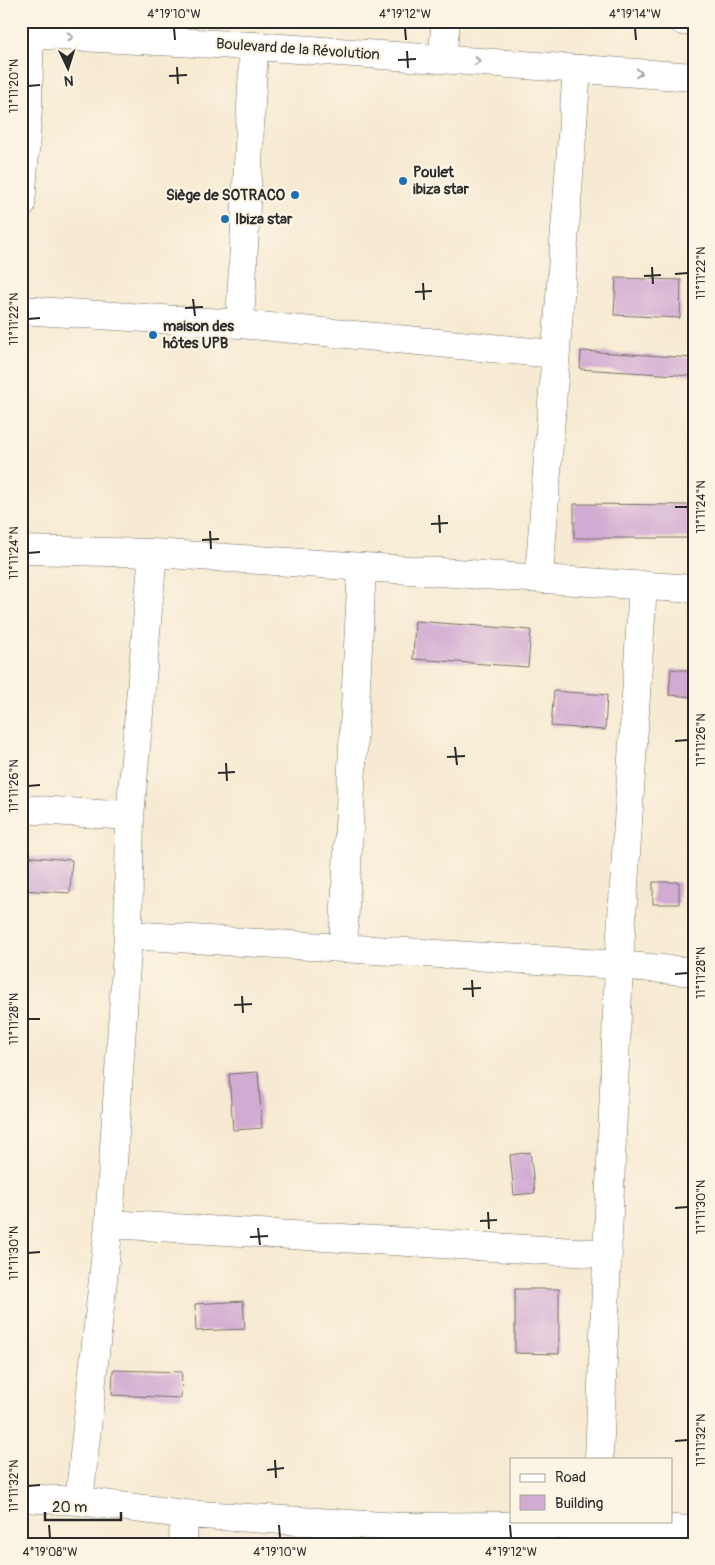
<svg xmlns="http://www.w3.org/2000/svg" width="715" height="1565" viewBox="0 0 715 1565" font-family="Pangolin,sans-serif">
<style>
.building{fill:#d2abd3}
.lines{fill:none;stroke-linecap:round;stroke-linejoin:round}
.minor-casing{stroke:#726e65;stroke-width:29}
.major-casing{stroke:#726e65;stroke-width:29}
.minor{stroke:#fff;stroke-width:28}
.major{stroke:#fff;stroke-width:28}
.oneway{stroke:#a0a0a0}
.ticks{fill:none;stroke:#2b2b2b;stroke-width:2}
.poi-dot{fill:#1f6fb2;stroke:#fcf5e5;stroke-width:2}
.labels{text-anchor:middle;stroke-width:4.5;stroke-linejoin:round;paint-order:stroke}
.street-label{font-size:15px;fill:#2b2b2b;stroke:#fcf5e5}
.poi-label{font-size:15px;font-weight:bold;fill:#2b2b2b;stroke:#fcf5e5;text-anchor:start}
.neatline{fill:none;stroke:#2b2b2b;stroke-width:2}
.ticks-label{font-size:12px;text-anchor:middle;fill:#2b2b2b}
</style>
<rect width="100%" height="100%" fill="#fcf5e5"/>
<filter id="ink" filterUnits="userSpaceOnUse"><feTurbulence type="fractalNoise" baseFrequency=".02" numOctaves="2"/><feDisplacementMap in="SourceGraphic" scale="10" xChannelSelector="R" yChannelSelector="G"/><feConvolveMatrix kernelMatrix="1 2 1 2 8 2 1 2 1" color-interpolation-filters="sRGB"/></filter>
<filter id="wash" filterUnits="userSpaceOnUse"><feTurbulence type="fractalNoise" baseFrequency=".0096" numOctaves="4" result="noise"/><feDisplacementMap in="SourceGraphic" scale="20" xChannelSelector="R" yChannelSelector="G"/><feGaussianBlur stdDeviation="1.12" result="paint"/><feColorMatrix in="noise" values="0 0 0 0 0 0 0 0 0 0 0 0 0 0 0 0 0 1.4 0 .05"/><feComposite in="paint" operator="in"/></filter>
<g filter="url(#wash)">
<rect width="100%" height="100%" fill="#f7ead2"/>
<g id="blocks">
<path class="building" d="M 616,278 L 681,280 L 680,318 L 614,315 Z
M 581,351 L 694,358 L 694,376 L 580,369 Z
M 574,504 L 691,505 L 690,538 L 574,538 Z
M 415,621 L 531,630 L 528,667 L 413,659 Z
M 671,669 L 694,671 L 694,697 L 669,695 Z
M 554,691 L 607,695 L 605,730 L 551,726 Z
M 21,856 L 72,860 L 70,893 L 21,890 Z
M 653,882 L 679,882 L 679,904 L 653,904 Z
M 258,1072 L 262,1128 L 233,1130 L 229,1074 Z
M 530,1152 L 535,1193 L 514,1195 L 510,1155 Z
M 515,1289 L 559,1289 L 559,1354 L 515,1353 Z
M 243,1301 L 245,1329 L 196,1331 L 195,1304 Z
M 113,1370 L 182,1372 L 181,1398 L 112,1395 Z
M 21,1418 L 25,1418 L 23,1452 L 21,1452 Z"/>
</g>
</g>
<g filter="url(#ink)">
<use href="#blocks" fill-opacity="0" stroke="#726e65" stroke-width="1"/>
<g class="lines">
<g class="minor-casing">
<path id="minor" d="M 442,58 L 446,21
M 21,107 L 28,108 L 21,205
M 28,108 L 30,21
M 21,310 L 240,324 L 554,354
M 240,324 L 254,46
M 21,550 L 153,553 L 694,589
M 539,578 L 577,69
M 21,809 L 130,816
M 128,935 L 619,965 L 694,972
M 343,948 L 362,567
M 109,1224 L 608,1254
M 599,1459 L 619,965 L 643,585
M 21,1498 L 79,1501 L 184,1514 L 400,1527 L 596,1525 L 694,1530
M 79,1501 L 109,1224 L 128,935 L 130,816 L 153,553
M 183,1544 L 184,1514"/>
</g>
<g class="major-casing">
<path id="major" d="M 683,21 L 694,22
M 21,34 L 254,46 L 694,77"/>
</g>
<use href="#minor" class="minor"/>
<use href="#major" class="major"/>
</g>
<defs><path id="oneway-chevron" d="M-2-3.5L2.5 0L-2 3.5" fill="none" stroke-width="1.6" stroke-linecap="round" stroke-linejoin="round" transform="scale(1.25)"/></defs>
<g class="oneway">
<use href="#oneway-chevron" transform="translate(70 37) rotate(3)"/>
<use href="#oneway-chevron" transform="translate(477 61) rotate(4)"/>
<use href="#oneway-chevron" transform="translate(639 73) rotate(4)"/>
</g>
</g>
<path class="ticks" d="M 174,28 L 175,40M 405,28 L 406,40M 635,28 L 636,40M 407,51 L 408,68M 398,60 L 416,59M 177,67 L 178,84M 169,76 L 187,75M 28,86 L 40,85M 652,267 L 653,284M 675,274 L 688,273M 644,276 L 661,275M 423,283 L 424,300M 415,292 L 432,291M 193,299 L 195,316M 185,308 L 203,307M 28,319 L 40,318M 675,507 L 688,507M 439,515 L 440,533M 431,524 L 448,523M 210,531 L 211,549M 202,540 L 219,539M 28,553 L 40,552M 675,741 L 688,740M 455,747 L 457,765M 447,757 L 465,756M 226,763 L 227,781M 218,773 L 235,772M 28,786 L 40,785M 675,974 L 688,973M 472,980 L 473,997M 463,989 L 481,988M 242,996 L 243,1013M 234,1005 L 252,1004M 28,1019 L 40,1019M 675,1208 L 688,1207M 488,1212 L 489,1229M 480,1221 L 497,1220M 258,1228 L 260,1245M 250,1237 L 268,1236M 28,1253 L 40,1252M 675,1441 L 688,1440M 275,1460 L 276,1478M 267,1470 L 284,1468M 28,1486 L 40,1485M 49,1525 L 50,1538M 279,1525 L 280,1538M 510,1525 L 511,1538"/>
<g class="poi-dot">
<circle cx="403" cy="181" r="5"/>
<circle cx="295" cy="195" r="5"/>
<circle cx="225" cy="219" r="5"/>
<circle cx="153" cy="335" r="5"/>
</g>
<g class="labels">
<g class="street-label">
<text transform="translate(298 49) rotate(4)" y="5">Boulevard de la Révolution</text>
</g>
<g class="poi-label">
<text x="413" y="177">Poulet<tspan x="413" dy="17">ibiza star</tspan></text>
<text x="285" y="200" text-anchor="end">Siège de SOTRACO</text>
<text x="235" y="224">Ibiza star</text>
<text x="163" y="331">maison des<tspan x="163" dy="17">hôtes UPB</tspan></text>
</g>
</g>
<rect width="715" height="1565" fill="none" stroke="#fcf5e5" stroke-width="55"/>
<rect x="510" y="1458" width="162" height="65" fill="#fcf5e5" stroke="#a8a49b"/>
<rect x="520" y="1474" width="25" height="8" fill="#ffffff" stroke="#a8a49b"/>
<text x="555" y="1482" font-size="15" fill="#2b2b2b">Road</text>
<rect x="520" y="1495" width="25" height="15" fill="#d2abd3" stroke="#a8a49b"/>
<text x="555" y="1508" font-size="15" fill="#2b2b2b">Building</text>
<g transform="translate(68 68) rotate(176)" stroke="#fcf5e5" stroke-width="4" paint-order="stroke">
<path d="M0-4L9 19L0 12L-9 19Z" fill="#2b2b2b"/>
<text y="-8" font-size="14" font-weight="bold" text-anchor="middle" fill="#2b2b2b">N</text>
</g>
<path d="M45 1512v8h76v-8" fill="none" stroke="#2b2b2b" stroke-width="2.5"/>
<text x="52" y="1512" font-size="15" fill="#2b2b2b" stroke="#fcf5e5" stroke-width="4" paint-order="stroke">20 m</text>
<rect x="28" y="28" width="660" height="1510" class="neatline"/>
<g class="ticks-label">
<text x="174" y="18">4°19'10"W</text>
<text x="405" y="18">4°19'12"W</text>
<text x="635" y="18">4°19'14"W</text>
<text transform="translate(14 86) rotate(-90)" y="4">11°11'20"N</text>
<text transform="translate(701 273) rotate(-90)" y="4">11°11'22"N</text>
<text transform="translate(14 319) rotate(-90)" y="4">11°11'22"N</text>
<text transform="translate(701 507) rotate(-90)" y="4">11°11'24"N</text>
<text transform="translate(14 553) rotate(-90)" y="4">11°11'24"N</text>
<text transform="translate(701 740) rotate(-90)" y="4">11°11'26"N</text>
<text transform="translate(14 786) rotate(-90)" y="4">11°11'26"N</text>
<text transform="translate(701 973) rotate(-90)" y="4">11°11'28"N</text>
<text transform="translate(14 1019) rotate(-90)" y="4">11°11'28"N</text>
<text transform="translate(701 1207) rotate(-90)" y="4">11°11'30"N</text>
<text transform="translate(14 1253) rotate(-90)" y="4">11°11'30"N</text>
<text transform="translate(701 1440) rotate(-90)" y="4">11°11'32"N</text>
<text transform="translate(14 1486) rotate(-90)" y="4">11°11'32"N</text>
<text x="50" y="1556">4°19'08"W</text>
<text x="280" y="1556">4°19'10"W</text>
<text x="511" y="1556">4°19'12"W</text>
</g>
</svg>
